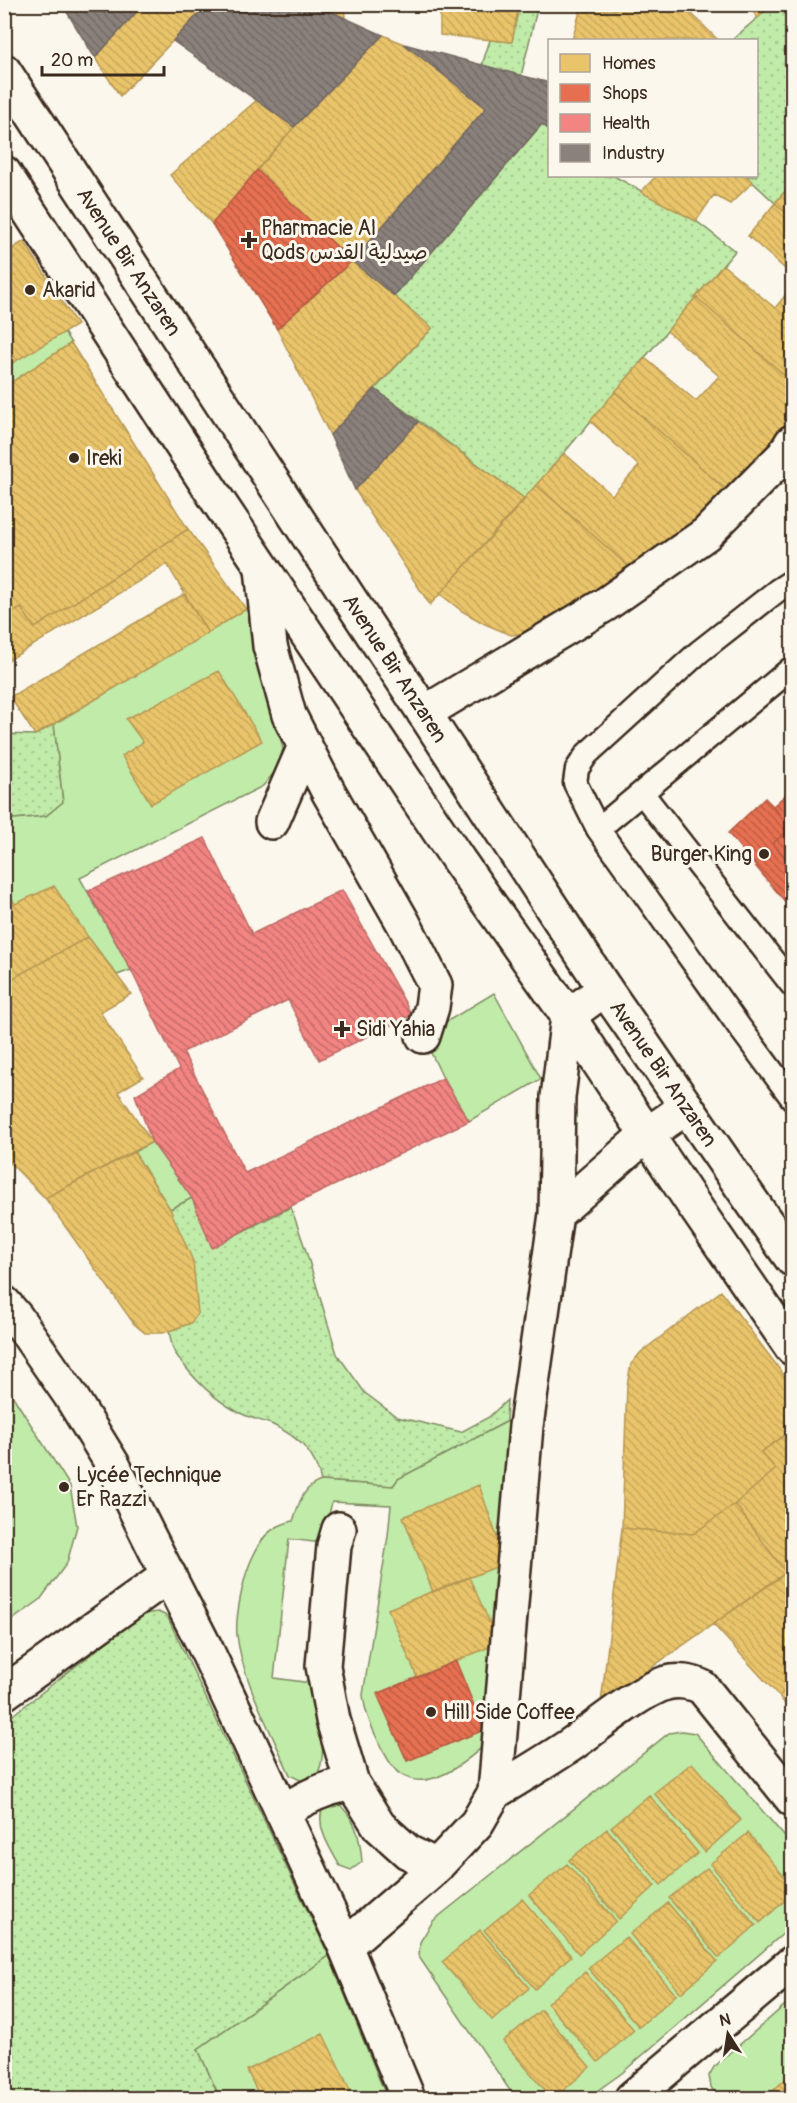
<svg xmlns="http://www.w3.org/2000/svg" width="797" height="2103" viewBox="0 0 797 2103" font-family="Pangolin,'Playpen Sans Arabic',sans-serif">
<style>
.grass{fill:url(#grass-dots);stroke:#7e8a63;stroke-width:1.5}
.garden{fill:#c1eba8;stroke:#7e8a63;stroke-width:1.5}
.homes{fill:url(#homes-back-hatch);stroke:#b59653;stroke-width:1.5}
.shops{fill:url(#shops-back-hatch);stroke:#b35a42;stroke-width:1.5}
.health{fill:url(#health-back-hatch);stroke:#bb6964;stroke-width:1.5}
.industry{fill:url(#industry-back-hatch);stroke:#726760;stroke-width:1.5}
.lines{fill:none;stroke-linecap:round;stroke-linejoin:round}
.lane-casing{stroke:#3b2a1e;stroke-width:27}
.street-casing{stroke:#3b2a1e;stroke-width:38}
.secondary-casing{stroke:#3b2a1e;stroke-width:38}
.lane{stroke:#fbf7ec;stroke-width:22}
.street{stroke:#fbf7ec;stroke-width:33}
.secondary{stroke:#fbf7ec;stroke-width:33}
.poi-dot{fill:#3b2a1e;stroke:#fbf7ec;stroke-width:2}
.labels{text-anchor:middle;stroke-width:6;stroke-linejoin:round;paint-order:stroke}
.poi-label{font-size:21px;fill:#3b2a1e;stroke:#fbf7ec;text-anchor:start}
.street-label{font-size:21px;fill:#3b2a1e;stroke:#fbf7ec}
</style>
<defs>
<pattern id="grass-dots" width="8" height="8" patternUnits="userSpaceOnUse" patternTransform="scale(1.5)"><rect width="8" height="8" fill="#c1eba8"/><path d="M2 2h.1M6 6h.1" fill="none" stroke="#a7ca90" stroke-width="1.8" stroke-linecap="round"/></pattern>
<pattern id="homes-back-hatch" width="6" height="6" patternUnits="userSpaceOnUse" patternTransform="scale(1.5)"><rect width="6" height="6" fill="#e9c46a"/><path d="M-1 5l2 2M0 0l6 6M5-1l2 2" fill="none" stroke="#c9a95b"/></pattern>
<pattern id="shops-back-hatch" width="6" height="6" patternUnits="userSpaceOnUse" patternTransform="scale(1.5)"><rect width="6" height="6" fill="#e76f51"/><path d="M-1 5l2 2M0 0l6 6M5-1l2 2" fill="none" stroke="#bc5b43"/></pattern>
<pattern id="health-back-hatch" width="6" height="6" patternUnits="userSpaceOnUse" patternTransform="scale(1.5)"><rect width="6" height="6" fill="#f28482"/><path d="M-1 5l2 2M0 0l6 6M5-1l2 2" fill="none" stroke="#c56c6a"/></pattern>
<pattern id="industry-back-hatch" width="6" height="6" patternUnits="userSpaceOnUse" patternTransform="scale(1.5)"><rect width="6" height="6" fill="#8a817c"/><path d="M-1 5l2 2M0 0l6 6M5-1l2 2" fill="none" stroke="#726a65"/></pattern>
</defs>
<rect width="100%" height="100%" fill="#fbf7ec"/>
<filter id="ink" filterUnits="userSpaceOnUse"><feTurbulence type="fractalNoise" baseFrequency=".0167" numOctaves="2"/><feDisplacementMap in="SourceGraphic" scale="12" xChannelSelector="R" yChannelSelector="G"/><feConvolveMatrix kernelMatrix="1 2 1 2 8 2 1 2 1" color-interpolation-filters="sRGB"/></filter>
<g filter="url(#ink)">
<path class="grass" d="M 519,5 L 538,5 L 521,76 L 482,65 L 490,40 L 512,42 Z
M 772,5 L 792,5 L 792,183 L 775,203 L 746,176 L 756,176 L 756,40 L 732,40 Z
M 542,124 L 549,130 L 550,176 L 614,176 L 696,221 L 735,251 L 525,499 L 375,389 L 432,328 L 394,296 Z
M 54,724 L 63,802 L 46,816 L 5,820 L 5,734 L 35,735 Z
M 192,1198 L 212,1247 L 291,1207 L 306,1251 L 337,1354 L 365,1393 L 397,1417 L 461,1432 L 489,1417 L 507,1400 L 506,1422 L 398,1479 L 393,1486 L 321,1481 C 315,1453 299,1437 273,1425 C 261,1420 249,1418 238,1412 C 213,1399 191,1376 175,1353 C 171,1347 171,1338 169,1331 L 191,1323 L 198,1313 L 170,1209 Z
M 158,1612 L 167,1616 L 329,1956 L 198,2049 L 220,2098 L 5,2098 L 5,1721 L 143,1614 Z"/>
<path class="garden" d="M 4,240 L 71,343 L 5,387 L 4,387 Z
M 246,609 L 255,633 L 283,749 L 277,769 L 263,786 L 80,878 L 131,970 L 117,975 L 88,937 L 5,983 L 4,820 L 46,816 L 63,802 L 54,724 Z
M 494,993 L 541,1079 L 469,1121 L 443,1078 L 423,1036 Z
M 152,1142 L 192,1198 L 170,1209 L 134,1152 Z
M 5,1384 L 70,1486 L 77,1526 L 67,1563 L 40,1600 L 5,1625 Z
M 516,1419 L 486,1744 C 465,1762 429,1794 400,1774 C 392,1769 386,1756 381,1747 C 373,1730 365,1714 363,1695 L 388,1536 L 391,1505 L 332,1502 L 322,1543 L 289,1539 L 274,1678 L 311,1683 C 315,1707 334,1762 312,1780 L 302,1781 L 290,1775 C 272,1733 242,1680 237,1635 C 235,1617 243,1580 250,1563 C 260,1540 267,1527 293,1521 C 299,1504 302,1487 321,1481 L 393,1486 L 398,1479 L 506,1422 Z
M 682,1731 L 695,1733 L 792,1845 L 792,1926 L 622,2073 L 587,2098 L 515,2098 L 419,1957 L 420,1942 L 433,1921 L 669,1733 Z
M 336,1801 C 356,1819 360,1836 362,1862 L 351,1870 L 340,1866 C 329,1847 314,1825 324,1804 Z
M 329,1956 L 387,2098 L 220,2098 L 198,2049 Z
M 792,1999 L 792,2098 L 718,2098 L 711,2087 L 709,2076 L 714,2067 Z"/>
<path class="homes" d="M 144,4 L 208,4 L 120,96 L 95,58 Z
M 314,4 L 344,4 L 345,18 Z
M 440,4 L 519,4 L 512,42 L 440,35 Z
M 636,4 L 682,4 L 718,40 L 572,40 L 581,8 L 611,10 Z
M 746,4 L 772,4 L 758,18 Z
M 383,35 L 404,44 L 486,108 L 352,261 L 257,170 L 294,127 Z
M 257,100 L 294,127 L 212,224 L 170,175 Z
M 656,176 L 746,176 L 753,182 L 730,204 L 714,195 L 696,221 L 641,192 Z
M 792,184 L 792,218 L 775,203 Z
M 775,203 L 792,218 L 792,275 L 748,236 Z
M 24,241 L 77,325 L 4,368 L 4,254 Z
M 352,261 L 432,328 L 330,435 L 277,329 Z
M 723,265 L 775,308 L 792,287 L 792,382 L 696,297 Z
M 696,297 L 792,382 L 792,426 L 731,494 L 615,392 L 645,358 L 696,401 L 719,376 L 667,331 Z
M 71,343 L 188,529 L 35,628 L 21,608 L 4,618 L 4,387 Z
M 615,392 L 731,494 L 635,572 L 536,485 L 564,453 L 612,495 L 639,466 L 590,421 Z
M 418,422 L 525,499 L 430,605 L 355,490 Z
M 536,485 L 635,572 L 529,633 L 511,635 L 485,624 L 462,611 L 440,594 Z
M 188,529 L 246,609 L 208,633 L 167,564 L 4,663 L 4,618 L 21,608 L 35,628 Z
M 184,594 L 208,633 L 35,735 L 10,697 Z
M 219,671 L 262,741 L 151,804 L 122,756 L 143,742 L 126,719 Z
M 4,884 L 15,904 L 54,886 L 88,937 L 4,983 Z
M 88,937 L 131,994 L 100,1012 L 143,1077 L 118,1092 L 152,1142 L 45,1198 L 4,1157 L 4,983 Z
M 134,1152 L 170,1209 L 193,1261 L 198,1313 L 191,1323 L 163,1333 L 145,1333 L 134,1324 L 45,1198 Z
M 721,1291 L 792,1386 L 792,1430 L 761,1452 L 776,1469 L 735,1504 L 693,1534 L 622,1528 L 627,1385 L 631,1364 L 641,1352 Z
M 792,1430 L 792,1568 L 786,1573 L 735,1504 L 776,1469 L 761,1452 Z
M 479,1485 L 506,1563 L 433,1592 L 403,1517 Z
M 735,1504 L 786,1573 L 601,1703 L 622,1528 L 693,1534 Z
M 792,1568 L 792,1685 L 779,1696 L 713,1624 Z
M 469,1577 L 499,1643 L 417,1677 L 388,1609 Z
M 792,1685 L 792,1713 L 779,1696 Z
M 692,1763 L 741,1820 L 705,1852 L 654,1793 Z
M 649,1795 L 698,1853 L 661,1885 L 611,1827 Z
M 607,1829 L 655,1886 L 619,1919 L 569,1860 Z
M 748,1833 L 792,1886 L 792,1894 L 760,1923 L 710,1864 Z
M 567,1864 L 616,1921 L 579,1954 L 529,1895 Z
M 707,1868 L 756,1925 L 719,1958 L 669,1898 Z
M 522,1899 L 571,1956 L 535,1989 L 484,1930 Z
M 668,1903 L 717,1961 L 681,1993 L 630,1934 Z
M 480,1930 L 529,1988 L 492,2020 L 442,1962 Z
M 626,1937 L 676,1995 L 639,2027 L 588,1968 Z
M 585,1972 L 634,2030 L 598,2062 L 547,2003 Z
M 541,2010 L 590,2067 L 555,2098 L 552,2098 L 503,2041 Z
M 323,2034 L 354,2098 L 260,2098 L 247,2070 Z
M 792,2073 L 792,2098 L 765,2098 Z"/>
<path class="shops" d="M 257,170 L 352,261 L 277,329 L 212,224 Z
M 792,789 L 792,866 L 773,843 L 790,829 L 773,806 Z
M 765,798 L 773,806 L 790,829 L 773,843 L 792,866 L 792,910 L 728,833 Z
M 456,1661 L 484,1730 L 407,1761 L 377,1694 Z"/>
<path class="health" d="M 205,838 L 252,934 L 342,890 L 412,1015 L 319,1060 L 288,1000 L 183,1052 L 245,1173 L 443,1078 L 469,1121 L 266,1218 L 212,1248 L 192,1198 L 152,1142 L 135,1095 L 179,1069 L 131,970 L 88,891 Z"/>
<path class="industry" d="M 62,4 L 144,4 L 95,58 Z
M 208,4 L 314,4 L 383,35 L 294,127 L 173,41 Z
M 404,44 L 550,83 L 550,130 L 542,124 L 394,296 L 352,261 L 486,108 Z
M 375,389 L 418,422 L 355,490 L 330,435 Z"/>
<g class="lines">
<g class="lane-casing">
<path id="lane" d="M 792,581 L 778,590 L 699,652 L 587,754 L 577,769 L 575,783 L 598,829 L 740,1028 L 792,1098
M 642,793 L 792,985
M 598,829 L 792,668"/>
</g>
<g class="street-casing">
<path id="street" d="M 262,568 L 270,646 L 289,715 L 328,791 L 404,924 L 435,985 L 432,1007 L 423,1036
M 424,713 L 606,604 L 706,534 L 784,455 L 792,442
M 272,822 L 305,746
M 556,1214 L 646,1135 L 687,1107
M 4,1303 L 16,1317 L 70,1395 L 113,1465 L 163,1565 L 207,1651 L 345,1946 L 408,2098
M 339,1529 L 334,1546 L 323,1666 L 333,1720 L 352,1783 L 379,1826 L 408,1852 L 437,1866
M 4,1693 L 169,1575
M 495,1792 C 520,1777 545,1762 569,1746 C 595,1728 638,1692 666,1683 C 678,1680 692,1682 702,1687 L 792,1799
M 282,1812 C 308,1796 322,1789 352,1783
M 345,1946 L 430,1873 L 477,1823 L 495,1792 L 526,1426 L 556,1214 L 558,1097 L 568,1016 L 605,989
M 632,2098 L 792,1963"/>
</g>
<g class="secondary-casing">
<g id="secondary">
<path id="s1" d="M 4,71 L 605,989 C 668,1079 729,1170 792,1259"/>
<path d="M 4,173 L 216,498 L 459,861 L 568,1016 L 691,1201 L 792,1348"/>
</g>
</g>
<use href="#lane" class="lane"/>
<use href="#street" class="street"/>
<use href="#secondary" class="secondary"/>
</g>
</g>
<g class="poi-dot">
<path d="M246 231h6v6h6v6h-6v6h-6v-6h-6v-6h6z"/>
<circle cx="30" cy="290" r="6"/>
<circle cx="74" cy="458" r="6"/>
<circle cx="764" cy="854" r="6"/>
<path d="M339 1020h6v6h6v6h-6v6h-6v-6h-6v-6h6z"/>
<circle cx="64" cy="1487" r="6"/>
<circle cx="431" cy="1712" r="6"/>
</g>
<g class="labels">
<g class="poi-label">
<text x="261" y="235">Pharmacie Al<tspan x="261" dy="24">Qods صيدلية القدس</tspan></text>
<text x="42" y="297">Akarid</text>
<text x="86" y="465">Ireki</text>
<text x="752" y="861" text-anchor="end">Burger King</text>
<text x="356" y="1036">Sidi Yahia</text>
<text x="76" y="1482">Lycée Technique<tspan x="76" dy="24">Er Razzi</tspan></text>
<text x="443" y="1719">Hill Side Coffee</text>
</g>
<g class="street-label">
<text dy="7" stroke="none"><textPath href="#s1" startOffset="228">Avenue Bir Anzaren</textPath></text>
<text dy="7" stroke="none"><textPath href="#s1" startOffset="714">Avenue Bir Anzaren</textPath></text>
<text dy="7" stroke="none"><textPath href="#s1" startOffset="1200">Avenue Bir Anzaren</textPath></text>
</g>
</g>
<rect width="797" height="2103" fill="none" stroke="#fbf7ec" stroke-width="24"/>
<rect x="12" y="12" width="773" height="2079" fill="none" stroke="#3b2a1e" stroke-width="2" filter="url(#ink)"/>
<rect x="548" y="39" width="210" height="138" fill="#fbf7ec" stroke="#aea59a" stroke-width="1.5"/>
<rect x="560" y="54" width="30" height="18" fill="#e9c46a" stroke="#aea59a" stroke-width="1.5"/>
<text x="602" y="69" font-size="18" fill="#3b2a1e">Homes</text>
<rect x="560" y="84" width="30" height="18" fill="#e76f51" stroke="#aea59a" stroke-width="1.5"/>
<text x="602" y="99" font-size="18" fill="#3b2a1e">Shops</text>
<rect x="560" y="114" width="30" height="18" fill="#f28482" stroke="#aea59a" stroke-width="1.5"/>
<text x="602" y="129" font-size="18" fill="#3b2a1e">Health</text>
<rect x="560" y="144" width="30" height="18" fill="#8a817c" stroke="#aea59a" stroke-width="1.5"/>
<text x="602" y="159" font-size="18" fill="#3b2a1e">Industry</text>
<g transform="translate(728 2034) rotate(348)" stroke="#fbf7ec" stroke-width="4.5" paint-order="stroke">
<path d="M0-4.5L10 22L0 15L-10 22Z" fill="#3b2a1e"/>
<text y="-9" font-size="16" font-weight="bold" text-anchor="middle" fill="#3b2a1e">N</text>
</g>
<path d="M42 66v9h122v-9" fill="none" stroke="#3b2a1e" stroke-width="3"/>
<text x="51" y="66" font-size="18" fill="#3b2a1e" stroke="#fbf7ec" stroke-width="4.5" paint-order="stroke">20 m</text>
</svg>
